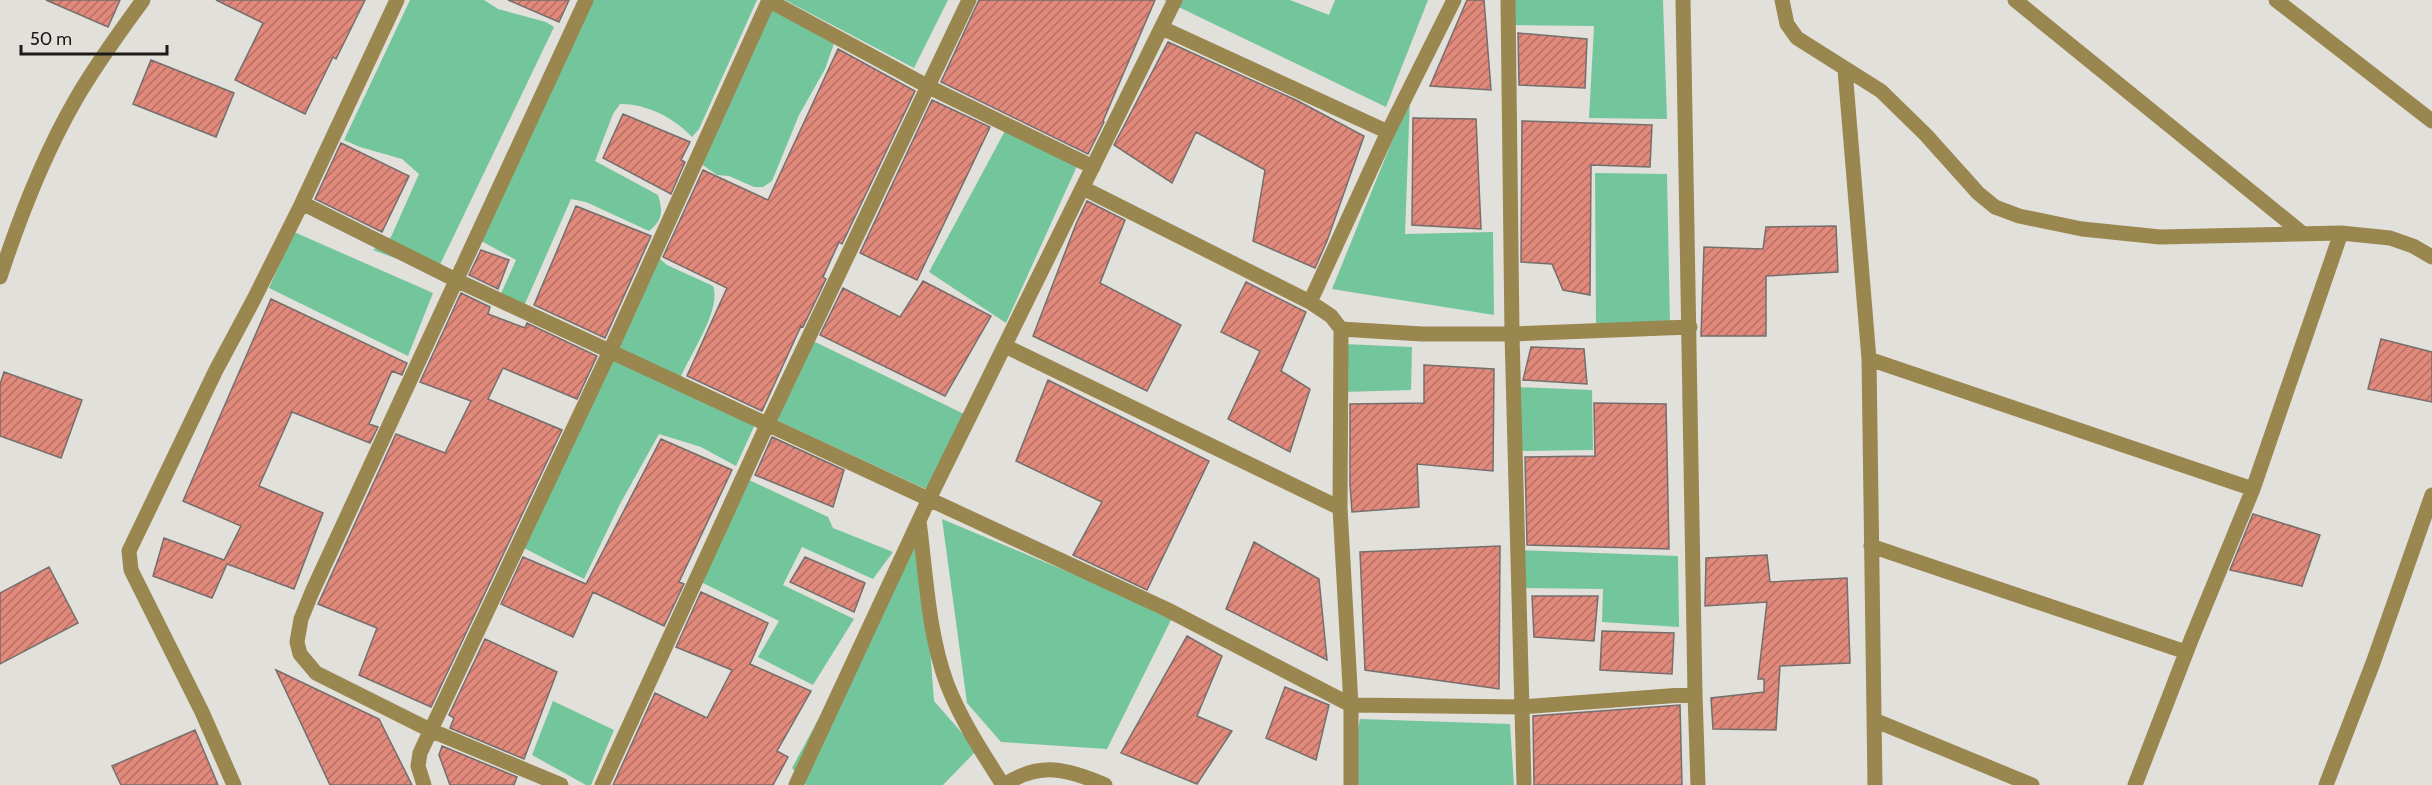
<svg xmlns="http://www.w3.org/2000/svg" width="2432" height="785" viewBox="0 0 2432 785" font-family="Cabin,sans-serif">
<style>
.grass{fill:#73c59c}
.building{fill:url(#building-hatch);stroke:#746e6d;stroke-width:1.5}
.lines{fill:none;stroke-linecap:round;stroke-linejoin:round}
.street{stroke:#9a864f;stroke-width:15}
</style>
<defs>
<pattern id="building-hatch" width="6" height="6" patternUnits="userSpaceOnUse" patternTransform="scale(1.5)"><rect width="6" height="6" fill="#e1897b"/><path d="M-1 1l2-2M0 6l6-6M5 7l2-2" fill="none" stroke="#b66f64"/></pattern>
</defs>
<rect width="100%" height="100%" fill="#e2e0da"/>
<path class="grass" d="M 410,0 L 484,0 L 498,9 L 546,22 L 554,27 L 436,273 L 373,250 L 391,237 L 419,174 L 402,159 L 360,147 L 344,140 Z
M 582,0 L 757,0 L 699,129 L 692,137 C 673,117 647,104 620,104 L 613,114 L 595,161 L 658,195 C 663,211 663,220 649,231 L 586,202 L 571,199 L 520,315 L 496,305 L 516,260 L 474,237 Z
M 785,0 L 948,0 L 914,68 Z
M 1164,0 L 1290,0 L 1329,15 L 1335,0 L 1428,0 L 1386,107 Z
M 1511,0 L 1663,0 L 1667,119 L 1589,118 L 1594,26 L 1512,25 Z
M 767,3 L 836,38 L 825,69 L 799,115 L 772,181 L 763,187 L 754,187 L 729,176 L 717,175 L 697,161 Z
M 1410,97 L 1405,234 L 1493,232 L 1494,315 L 1332,289 Z
M 1005,131 L 1077,166 L 1006,323 L 929,272 Z
M 1595,173 L 1667,174 L 1670,325 L 1596,323 Z
M 294,232 L 433,293 L 408,356 L 269,288 Z
M 659,258 L 667,265 L 713,286 C 722,310 688,357 679,381 L 613,351 Z
M 809,339 L 964,414 L 928,490 L 771,418 Z
M 1344,344 L 1412,347 L 1411,390 L 1342,392 Z
M 610,358 L 756,422 L 736,466 L 701,447 L 659,434 L 620,504 L 584,579 L 522,547 Z
M 1516,387 L 1592,390 L 1593,450 L 1516,451 Z
M 747,479 L 828,517 L 833,528 L 893,552 L 873,579 L 802,547 L 783,585 L 854,619 L 813,685 L 758,657 L 779,621 L 697,580 Z
M 942,519 L 1173,616 L 1107,749 L 1001,742 L 967,703 Z
M 921,529 L 934,701 L 977,750 L 943,785 L 806,785 L 792,768 Z
M 1518,550 L 1678,556 L 1679,627 L 1602,622 L 1603,589 L 1516,588 Z
M 553,701 L 614,730 L 591,785 L 586,785 L 532,755 Z
M 1360,719 L 1510,724 L 1514,785 L 1355,785 L 1354,749 Z"/>
<path class="building" d="M 46,0 L 120,0 L 108,27 Z
M 216,0 L 365,0 L 336,59 L 333,57 L 305,114 L 235,80 L 263,23 Z
M 508,0 L 569,0 L 559,22 Z
M 979,0 L 1155,0 L 1103,121 L 1104,122 L 1088,154 L 941,82 Z
M 1467,0 L 1484,0 L 1491,90 L 1430,86 Z
M 1518,33 L 1587,39 L 1585,88 L 1519,85 Z
M 1168,42 L 1298,101 L 1364,136 L 1327,241 L 1315,268 L 1253,241 L 1265,170 L 1196,132 L 1172,183 L 1114,145 Z
M 838,49 L 915,91 L 842,244 L 839,242 L 823,277 L 826,279 L 803,327 L 801,326 L 762,411 L 687,376 L 727,288 L 663,257 L 703,170 L 768,200 Z
M 151,60 L 234,93 L 216,137 L 133,104 Z
M 932,100 L 990,127 L 917,280 L 860,253 Z
M 623,114 L 690,142 L 681,160 L 685,162 L 671,194 L 603,158 Z
M 1413,118 L 1476,119 L 1481,229 L 1412,225 Z
M 1522,121 L 1652,125 L 1650,167 L 1591,165 L 1590,295 L 1563,290 L 1552,264 L 1521,262 Z
M 341,143 L 409,176 L 382,232 L 315,199 Z
M 1087,201 L 1125,220 L 1100,283 L 1181,325 L 1147,391 L 1033,336 L 1076,224 Z
M 576,206 L 651,236 L 605,338 L 534,305 Z
M 1836,226 L 1838,272 L 1766,276 L 1766,336 L 1701,336 L 1704,247 L 1763,249 L 1766,227 Z
M 481,250 L 509,260 L 498,289 L 469,275 Z
M 923,281 L 991,316 L 945,396 L 820,335 L 843,288 L 900,317 Z
M 1246,282 L 1306,312 L 1281,371 L 1310,389 L 1290,452 L 1228,419 L 1260,351 L 1221,332 Z
M 461,293 L 490,307 L 488,314 L 525,328 L 527,323 L 597,356 L 577,399 L 503,368 L 488,399 L 562,430 L 431,707 L 359,675 L 377,628 L 318,604 L 396,434 L 445,453 L 471,401 L 420,382 Z
M 271,299 L 407,363 L 402,375 L 392,371 L 369,424 L 378,427 L 370,443 L 292,412 L 259,486 L 323,513 L 294,589 L 227,564 L 212,598 L 153,576 L 164,538 L 224,560 L 241,526 L 183,501 Z
M 2381,339 L 2432,352 L 2432,402 L 2368,389 Z
M 1531,347 L 1584,349 L 1587,384 L 1523,380 Z
M 1424,365 L 1494,369 L 1493,471 L 1417,464 L 1419,507 L 1352,512 L 1350,485 L 1350,404 L 1424,403 Z
M 4,372 L 82,400 L 61,458 L 0,436 L 0,384 Z
M 1048,380 L 1209,461 L 1147,590 L 1073,555 L 1102,502 L 1016,461 Z
M 1594,403 L 1666,404 L 1669,549 L 1527,545 L 1525,457 L 1595,456 Z
M 772,437 L 844,470 L 833,507 L 755,475 Z
M 661,439 L 732,470 L 679,582 L 684,584 L 664,626 L 593,592 L 573,637 L 501,604 L 523,557 L 586,584 Z
M 2253,514 L 2320,535 L 2302,586 L 2230,570 Z
M 1254,542 L 1319,579 L 1327,660 L 1226,609 Z
M 1500,546 L 1499,689 L 1365,670 L 1360,552 Z
M 1767,555 L 1770,582 L 1847,578 L 1850,663 L 1780,666 L 1776,730 L 1713,729 L 1711,698 L 1764,692 L 1764,679 L 1758,679 L 1767,602 L 1705,606 L 1706,558 Z
M 805,557 L 865,583 L 854,612 L 790,582 Z
M 49,567 L 78,623 L 0,664 L 0,593 Z
M 701,592 L 768,623 L 750,664 L 811,691 L 777,751 L 788,757 L 773,785 L 613,785 L 655,693 L 707,718 L 732,670 L 676,647 Z
M 1532,596 L 1598,596 L 1594,641 L 1534,637 Z
M 1602,631 L 1674,633 L 1672,674 L 1600,670 Z
M 1187,636 L 1222,656 L 1197,716 L 1232,731 L 1197,784 L 1121,753 Z
M 485,639 L 557,672 L 524,759 L 450,728 L 454,718 L 449,715 Z
M 276,670 L 379,719 L 412,785 L 330,785 Z
M 1285,687 L 1329,705 L 1316,760 L 1266,738 Z
M 1680,705 L 1682,785 L 1534,785 L 1533,716 Z
M 195,730 L 218,785 L 121,785 L 112,766 Z
M 442,746 L 517,777 L 514,785 L 450,785 L 439,755 Z"/>
<g class="lines">
<path class="street" d="M 768,0 L 929,87 L 1093,167
M 1508,0 L 1512,334 L 1524,785
M 1683,0 L 1695,694
M 1782,0 L 1787,24 L 1797,38 L 1881,91 L 1926,135 L 1978,193 L 1995,207 L 2019,216 L 2082,229 L 2160,237 L 2341,233 L 2390,238 L 2413,246 L 2432,257
M 2015,0 L 2302,233
M 2276,0 L 2432,121
M 1162,28 L 1388,132
M 1845,70 L 1869,359 L 1875,785
M 1083,188 L 1310,302 L 1331,316 L 1341,329 L 1340,508 L 1351,705 L 1351,785
M 302,203 L 456,280 L 1166,609 L 1351,705 L 1522,707 L 1695,694 L 1698,785
M 0,277 C 20,216 44,154 76,99 C 96,64 120,32 143,0
M 1310,302 L 1388,132 L 1454,0
M 1341,329 L 1422,334 L 1512,334 L 1690,327
M 1005,346 L 1340,508
M 1869,359 L 2253,489
M 919,521 C 926,574 928,633 947,684 C 961,720 982,752 1003,785
M 1871,546 L 2186,652
M 1874,720 L 2032,785
M 234,785 L 202,712 L 131,570 L 129,551 L 216,370 L 254,299 L 302,203 L 397,0
M 424,785 L 418,766 L 420,753 L 610,351 L 769,0
M 561,785 L 430,730 L 316,673 L 300,654 L 297,642 L 301,619 L 312,592 L 586,0
M 602,785 L 767,425 L 969,0
M 796,785 L 929,499 L 1175,0
M 1004,785 C 1040,761 1068,769 1105,785
M 2135,785 L 2191,640 L 2253,489 L 2341,233
M 2326,785 L 2373,663 L 2432,495"/>
</g>
<path d="M21 45v9h146v-9" fill="none" stroke="#1c1b19" stroke-width="3"/>
<text x="30" y="45" font-size="18" fill="#1c1b19" stroke="#e2e0da" stroke-width="4.5" paint-order="stroke">50 m</text>
</svg>
